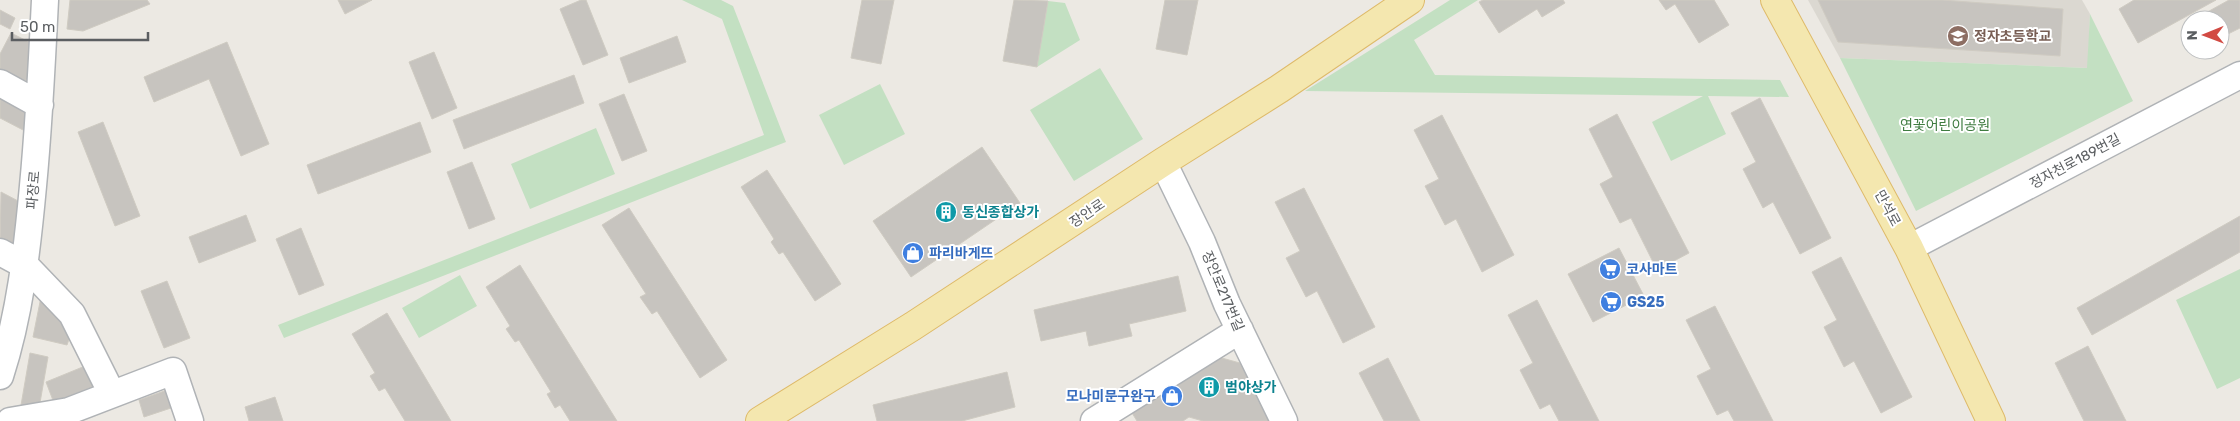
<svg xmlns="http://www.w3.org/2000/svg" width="2240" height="421" viewBox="0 0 2240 421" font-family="Rubik,'Noto Sans KR',sans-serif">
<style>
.education{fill:#dbd8d1}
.green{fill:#c3e0c2}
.building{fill:#c7c4bf;stroke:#cfcbc2}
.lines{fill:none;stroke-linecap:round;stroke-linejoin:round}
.minor-casing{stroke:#b0b3b6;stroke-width:29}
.major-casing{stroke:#deba69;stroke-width:30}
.minor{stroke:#fff;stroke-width:26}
.major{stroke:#f4e7af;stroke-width:28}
.labels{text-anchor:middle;stroke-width:4;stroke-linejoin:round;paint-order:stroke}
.education-label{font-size:14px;font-weight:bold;fill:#785e54;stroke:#fff;text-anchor:start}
.park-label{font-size:14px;fill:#3f7c40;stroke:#fff}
.street-label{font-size:14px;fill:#5b5e61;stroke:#fff}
.culture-label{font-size:14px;font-weight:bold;fill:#0d838f;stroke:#fff;text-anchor:start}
.shop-label{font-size:14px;font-weight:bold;fill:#366cbe;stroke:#fff;text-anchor:start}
</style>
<rect width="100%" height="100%" fill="#ece9e3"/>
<path class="education" d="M 1808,0 L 2082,0 L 2090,14 L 2088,68 L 1840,58 Z"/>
<path class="green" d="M 682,0 L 721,0 L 733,6 L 786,142 L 284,338 L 278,325 L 764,135 L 722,19 Z
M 1450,0 L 1478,0 L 1414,40 L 1435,75 L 1780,80 L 1789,97 L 1708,96 L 1726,134 L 1671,161 L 1652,122 L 1703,96 L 1305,91 Z
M 1048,1 L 1065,3 L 1080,40 L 1037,67 Z
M 2090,14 L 2133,101 L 1916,211 L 1840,58 L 2087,68 Z
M 1100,68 L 1143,139 L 1074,181 L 1030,110 Z
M 880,84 L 905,134 L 844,165 L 819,115 Z
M 596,128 L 615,174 L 530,209 L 511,164 Z
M 2240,269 L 2240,378 L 2217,389 L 2176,300 Z
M 460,275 L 477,306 L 419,338 L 402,308 Z"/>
<path class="building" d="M 70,0 L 147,0 L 150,4 L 83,31 L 67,29 Z
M 338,0 L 372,0 L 345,14 Z
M 581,0 L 586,0 L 608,55 L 583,65 L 560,9 Z
M 862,0 L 894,0 L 881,64 L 851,58 Z
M 1014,0 L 1048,1 L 1037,67 L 1003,61 Z
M 1165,0 L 1198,0 L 1187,55 L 1156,49 Z
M 1483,0 L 1563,0 L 1565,3 L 1542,17 L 1537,9 L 1499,33 L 1479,2 Z
M 1659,0 L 1714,0 L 1729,25 L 1699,43 L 1675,4 L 1666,10 Z
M 1818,0 L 1942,0 L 2063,9 L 2060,56 L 1838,42 Z
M 2134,0 L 2216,0 L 2138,43 L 2119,9 Z
M 2229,0 L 2240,0 L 2240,28 L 2220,38 L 2220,20 L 2193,20 Z
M 0,10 L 15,18 L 10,29 L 0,24 Z
M 11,33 L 29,42 L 28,79 L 20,83 L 0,72 L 0,54 Z
M 677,36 L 686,62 L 629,83 L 620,58 Z
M 227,42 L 269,144 L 241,156 L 209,79 L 154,102 L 144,77 Z
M 434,52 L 457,108 L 432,119 L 409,62 Z
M 574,75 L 584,103 L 464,149 L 453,120 Z
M 0,92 L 27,106 L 25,131 L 0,118 Z
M 624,94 L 647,151 L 622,161 L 599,104 Z
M 1760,98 L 1831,238 L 1800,254 L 1773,202 L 1763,208 L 1743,169 L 1756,162 L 1731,113 Z
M 1617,114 L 1689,253 L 1657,270 L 1631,218 L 1620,223 L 1600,184 L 1613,177 L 1589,129 Z
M 1442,115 L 1514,255 L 1482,272 L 1456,219 L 1445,225 L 1425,186 L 1439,179 L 1414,130 Z
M 103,122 L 140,216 L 115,226 L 78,132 Z
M 420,122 L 431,152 L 318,194 L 307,165 Z
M 982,147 L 1020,203 L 911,277 L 873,221 Z
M 472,162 L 495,219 L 469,229 L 447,172 Z
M 767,170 L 841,284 L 815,301 L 783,252 L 779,254 L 771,242 L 774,239 L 741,187 Z
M 1304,188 L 1375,327 L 1343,343 L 1317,291 L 1306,297 L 1286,258 L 1300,251 L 1275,202 Z
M 1,192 L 20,202 L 19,230 L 9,250 L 0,245 Z
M 629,208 L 727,360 L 700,378 L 657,311 L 652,314 L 640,297 L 646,294 L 602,225 Z
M 246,215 L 256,241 L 199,263 L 189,237 Z
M 2240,216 L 2240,252 L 2092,335 L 2077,308 Z
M 301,228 L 324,285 L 299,295 L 276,239 Z
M 1619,248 L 1644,296 L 1593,322 L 1568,274 Z
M 1841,257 L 1912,397 L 1881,413 L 1854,361 L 1844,367 L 1824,327 L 1837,320 L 1812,272 Z
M 520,265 L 617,421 L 570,421 L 560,405 L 555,408 L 547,394 L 551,392 L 519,340 L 515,342 L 506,329 L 510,326 L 486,287 Z
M 1178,276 L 1186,311 L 1129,324 L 1132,336 L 1089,346 L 1086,331 L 1041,341 L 1034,310 Z
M 167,281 L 190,338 L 164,348 L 141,291 Z
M 41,297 L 74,325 L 67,345 L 33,337 Z
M 1537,300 L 1599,421 L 1559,421 L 1550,404 L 1540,409 L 1520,370 L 1533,363 L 1508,315 Z
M 1715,306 L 1773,421 L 1734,421 L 1728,410 L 1717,415 L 1697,376 L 1711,369 L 1686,320 Z
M 387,313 L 451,421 L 405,421 L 385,388 L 379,391 L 370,376 L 375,373 L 352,334 Z
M 2088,346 L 2126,421 L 2084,421 L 2055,363 Z
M 30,353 L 48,357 L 38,414 L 20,411 Z
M 1211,355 L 1247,365 L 1269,421 L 1203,421 L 1189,417 L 1183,421 L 1137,421 L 1129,408 Z
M 1388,358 L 1420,421 L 1384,421 L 1359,373 Z
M 90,364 L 99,385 L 54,403 L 46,382 Z
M 1007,372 L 1015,407 L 962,421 L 877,421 L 873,405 Z
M 167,390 L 174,407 L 144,417 L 139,400 Z
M 275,397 L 283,421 L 249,421 L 245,407 Z"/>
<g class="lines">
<g class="minor-casing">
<path id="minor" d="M 0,83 L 40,105
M 1163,162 L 1202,242 L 1227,304 L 1284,421
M 1909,248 L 2240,75
M 0,252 L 26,266 L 72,314 L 112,394
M 0,376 C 20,314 27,251 33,186 C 39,124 42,62 45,0
M 10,421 L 69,411 L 173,371 L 190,421
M 1094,421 L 1240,330"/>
</g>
<g class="major-casing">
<path id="major" d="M 1775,0 L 1909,248 L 1991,421
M 760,421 L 913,326 L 1163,162 L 1279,89 L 1410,0"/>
</g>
<use href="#minor" class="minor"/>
<use href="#major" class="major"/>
</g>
<defs>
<g id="school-disc" transform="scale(1.125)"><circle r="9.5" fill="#8d6e63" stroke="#fff"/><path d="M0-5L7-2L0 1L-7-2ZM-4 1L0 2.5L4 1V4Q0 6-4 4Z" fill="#fff"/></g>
<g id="building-disc" transform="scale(1.125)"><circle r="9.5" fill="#0f9aa8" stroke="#fff"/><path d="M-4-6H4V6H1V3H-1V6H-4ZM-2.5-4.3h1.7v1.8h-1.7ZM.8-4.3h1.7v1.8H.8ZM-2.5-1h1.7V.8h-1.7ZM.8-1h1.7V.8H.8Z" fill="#fff"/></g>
<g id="shop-disc" transform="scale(1.125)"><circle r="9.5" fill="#3f7fe0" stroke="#fff"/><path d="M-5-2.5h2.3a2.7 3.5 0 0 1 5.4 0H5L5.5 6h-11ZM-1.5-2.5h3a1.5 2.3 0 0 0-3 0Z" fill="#fff"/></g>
<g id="supermarket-disc" transform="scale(1.125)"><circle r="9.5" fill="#3f7fe0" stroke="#fff"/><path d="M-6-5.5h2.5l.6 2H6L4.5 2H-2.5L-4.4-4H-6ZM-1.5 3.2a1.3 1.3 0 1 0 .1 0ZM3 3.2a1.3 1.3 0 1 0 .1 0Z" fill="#fff"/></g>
</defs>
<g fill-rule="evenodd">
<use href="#school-disc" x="1958" y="36"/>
<use href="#building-disc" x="946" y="212"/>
<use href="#shop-disc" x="913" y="253"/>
<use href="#supermarket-disc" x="1610" y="269"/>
<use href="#supermarket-disc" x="1611" y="302"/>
<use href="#building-disc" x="1209" y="387"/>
<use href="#shop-disc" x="1172" y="396"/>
</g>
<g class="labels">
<g class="education-label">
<text x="1974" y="41">정자초등학교</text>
</g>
<g class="park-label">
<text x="1945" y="130">연꽃어린이공원</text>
</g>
<g class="street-label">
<text transform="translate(2075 161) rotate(-28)" y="5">정자천로189번길</text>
<text transform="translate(33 190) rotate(-85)" y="5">파장로</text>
<text transform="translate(1888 208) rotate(62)" y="5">만석로</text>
<text transform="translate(1087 213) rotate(-34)" y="5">장안로</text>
<text transform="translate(1223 291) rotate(67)" y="5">장안로217번길</text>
</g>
<g class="culture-label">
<text x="962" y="217">동신종합상가</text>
<text x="1225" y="392">범야상가</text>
</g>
<g class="shop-label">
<text x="929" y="258">파리바게뜨</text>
<text x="1626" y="274">코사마트</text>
<text x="1627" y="307">GS25</text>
<text x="1156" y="401" text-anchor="end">모나미문구완구</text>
</g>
</g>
<g transform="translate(2205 35) rotate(269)"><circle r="24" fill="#ffffff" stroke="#bdbfc0"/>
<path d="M0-4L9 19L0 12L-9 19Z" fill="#d24a43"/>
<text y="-8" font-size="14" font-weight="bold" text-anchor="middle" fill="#5b5e61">N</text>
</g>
<path d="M12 32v8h136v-8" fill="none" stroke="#5b5e61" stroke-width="2.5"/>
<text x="20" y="32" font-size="15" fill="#5b5e61" stroke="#ffffff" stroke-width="4" paint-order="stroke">50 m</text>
</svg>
